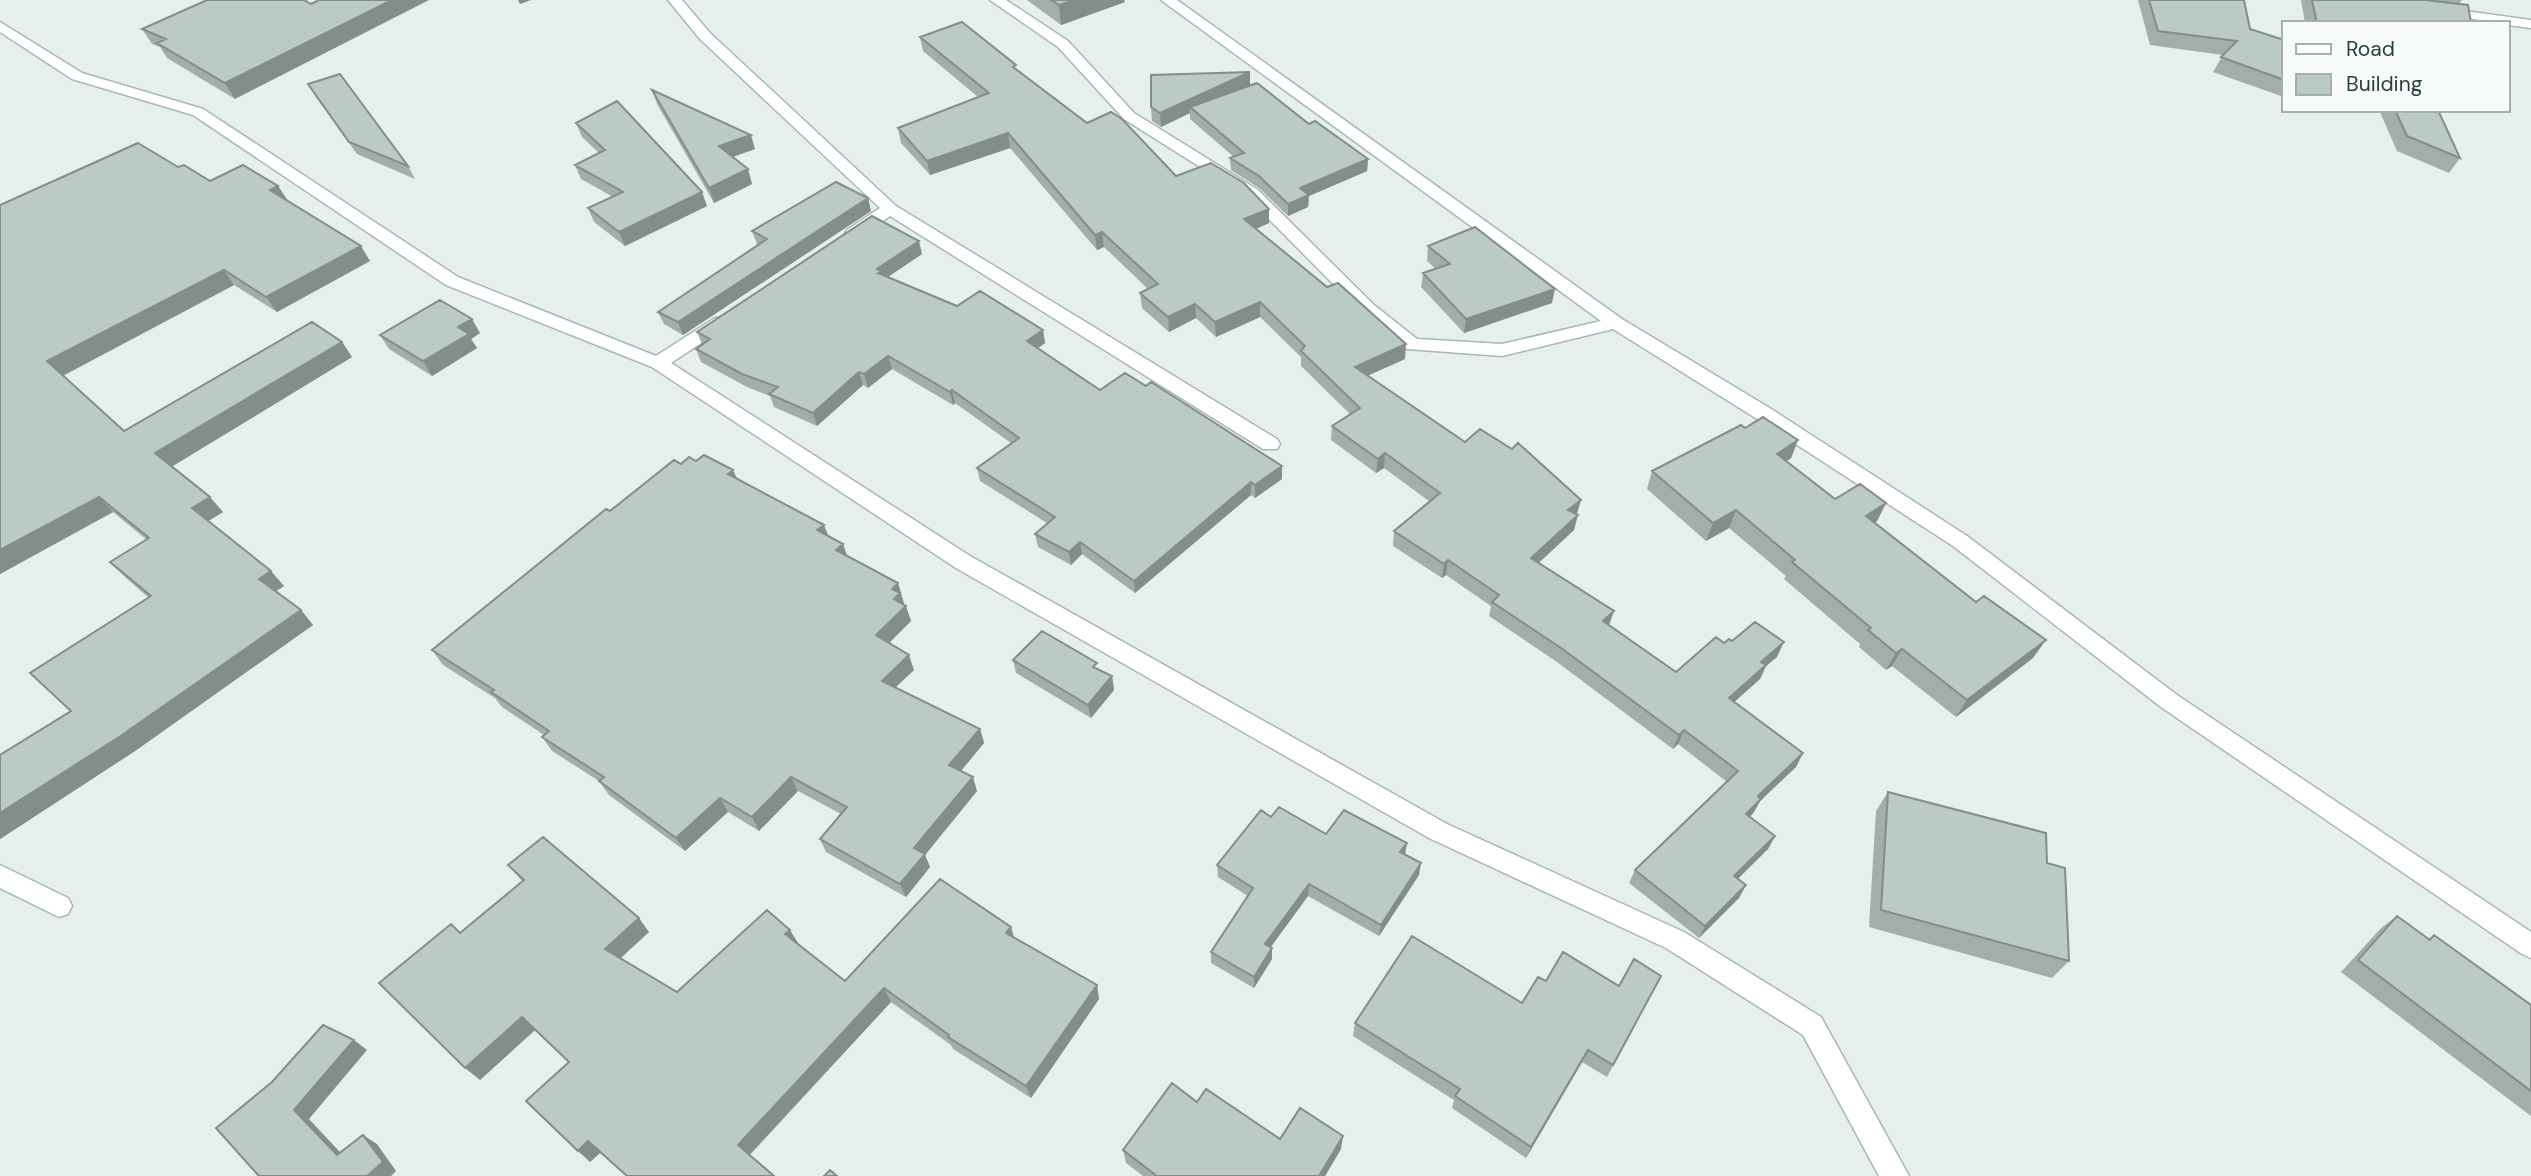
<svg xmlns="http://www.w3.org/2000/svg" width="2531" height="1176" viewBox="0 0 2531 1176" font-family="'DM Sans',sans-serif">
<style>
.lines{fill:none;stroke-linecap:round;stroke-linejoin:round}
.street-casing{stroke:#a8b8b2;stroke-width:3}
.street{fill:#fff;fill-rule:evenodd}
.wall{fill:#a1aea9}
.shaded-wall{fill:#838d89}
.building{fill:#bbcac4;stroke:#838d89;stroke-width:2}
</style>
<rect width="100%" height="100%" fill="#e6efeb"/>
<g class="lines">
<g class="street-casing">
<path id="street" d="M 668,0 L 682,0 L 710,33 L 896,206 L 1277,439 L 1280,444 L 1277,449 L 1263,449 L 890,216 L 859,238 L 847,238 L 845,234 L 847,230 L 880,208 L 700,39 Z
M 990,0 L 1006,0 L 1068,41 L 1134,113 L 1258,190 L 1374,305 L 1417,339 L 1502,344 L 1601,321 L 1161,0 L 1177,0 L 1622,319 L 1768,407 L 1967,536 L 2177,695 L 2531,932 L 2531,958 L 2522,954 L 2161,707 L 1953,546 L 1754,417 L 1613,329 L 1502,356 L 1407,349 L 1362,313 L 1246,196 L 1124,119 L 1058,47 Z
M 2443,8 L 2531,20 L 2531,28 L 2508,25 L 2508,23 L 2438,15 L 2438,9 Z
M 0,22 L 82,73 L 203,109 L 458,277 L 656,356 L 715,318 L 727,318 L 730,322 L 727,326 L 671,363 L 970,556 L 1447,824 L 1684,932 L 1821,1017 L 1909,1176 L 1879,1176 L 1803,1035 L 1666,948 L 1429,838 L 956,568 L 652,367 L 446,285 L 193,115 L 72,79 L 0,32 Z
M 0,865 L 68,898 L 72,906 L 68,914 L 59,917 L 0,888 Z"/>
</g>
<use href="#street" class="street"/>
</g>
<path class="wall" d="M 207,0 L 235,99 L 167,58 L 160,47 L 152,44 L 142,29 Z
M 1027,0 L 1124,0 L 1125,2 L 1061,25 Z
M 2138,0 L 2244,0 L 2250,29 L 2284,40 L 2284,97 L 2213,72 L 2223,55 L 2150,45 Z
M 2301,0 L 2462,0 L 2459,4 L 2471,23 L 2305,23 Z
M 920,37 L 1017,70 L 1087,123 L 1176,176 L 1269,209 L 1269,223 L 1256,229 L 1405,359 L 1368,375 L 1465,442 L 1577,514 L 1574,530 L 1538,563 L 1609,625 L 1676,672 L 1724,643 L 1732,641 L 1777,657 L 1766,666 L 1760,679 L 1734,702 L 1803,753 L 1796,767 L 1760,801 L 1754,812 L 1750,817 L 1775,836 L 1768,849 L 1738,879 L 1746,885 L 1739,898 L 1699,938 L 1629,883 L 1635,870 L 1727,782 L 1678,744 L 1673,749 L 1557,662 L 1489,616 L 1491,606 L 1446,575 L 1442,578 L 1393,546 L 1394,531 L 1429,501 L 1384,468 L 1376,473 L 1331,440 L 1332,426 L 1350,414 L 1301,366 L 1301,357 L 1260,317 L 1216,337 L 1196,318 L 1169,332 L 1142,308 L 1140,293 L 1148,289 L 1104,247 L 1097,250 L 1010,148 L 930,175 L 901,143 L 898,128 L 978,97 L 923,51 Z
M 1250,72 L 1250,86 L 1309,124 L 1368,159 L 1367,171 L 1309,196 L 1308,207 L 1288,216 L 1259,188 L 1231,170 L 1230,158 L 1234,157 L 1190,119 L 1190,113 L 1161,127 L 1152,121 L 1151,107 Z
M 308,84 L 408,166 L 415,179 L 357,154 L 316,97 Z
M 652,90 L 755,149 L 732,157 L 748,169 L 752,184 L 714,203 L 657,104 Z
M 2379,110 L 2438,110 L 2460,158 L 2449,173 L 2397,151 Z
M 576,123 L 707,206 L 625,246 L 594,222 L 588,208 L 613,197 L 581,179 L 575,165 L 599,153 L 582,137 Z
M 178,167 L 210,181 L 278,186 L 288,201 L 370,261 L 277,312 L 234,285 L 63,376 L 124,431 L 342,342 L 352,357 L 172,466 L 223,512 L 208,521 L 284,586 L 275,591 L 301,610 L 313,625 L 135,751 L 0,839 L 0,755 L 71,711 L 149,598 L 125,577 L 110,562 L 147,540 L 113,512 L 0,574 L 0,205 Z
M 868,198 L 871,211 L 683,335 L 664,324 L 658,312 L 758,245 L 757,244 L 752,231 Z
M 1428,246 L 1552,303 L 1464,333 L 1421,287 L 1423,273 L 1436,269 L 1427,261 Z
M 922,254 L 888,277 L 957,306 L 1043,330 L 1045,343 L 1038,348 L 1100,390 L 1282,479 L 1255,498 L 1251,495 L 1135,593 L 1082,554 L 1071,565 L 1038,547 L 1035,534 L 1047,523 L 980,481 L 977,468 L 1011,443 L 955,403 L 953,405 L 892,369 L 868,388 L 863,385 L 817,426 L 774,407 L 770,396 L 747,387 L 701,362 L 696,349 L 702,344 L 697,332 Z
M 480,333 L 471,339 L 477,348 L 432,376 L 389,349 L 380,335 Z
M 1745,428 L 1798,440 L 1791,458 L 1787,461 L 1835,499 L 1886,503 L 1877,521 L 1875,522 L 2033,658 L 1956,717 L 1892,666 L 1886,670 L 1859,647 L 1860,644 L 1784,579 L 1786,576 L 1729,528 L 1706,541 L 1647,489 L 1652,471 Z
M 681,464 L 737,479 L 829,537 L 843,544 L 847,556 L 898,583 L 904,605 L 911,621 L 889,643 L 914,670 L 895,688 L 980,729 L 984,743 L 961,771 L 977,791 L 925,855 L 930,867 L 906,897 L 826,852 L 820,839 L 841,814 L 798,791 L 759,831 L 728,812 L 685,851 L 609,795 L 599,781 L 552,751 L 542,737 L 544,735 L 502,707 L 495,698 L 443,665 L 432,650 L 610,511 Z
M 1013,660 L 1098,670 L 1112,676 L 1114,690 L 1091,718 L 1016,673 Z
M 1888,792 L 2047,863 L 2069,961 L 2052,978 L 1869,927 L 1876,811 Z
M 1271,817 L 1326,834 L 1405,855 L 1419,875 L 1379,936 L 1308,896 L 1270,947 L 1272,959 L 1254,988 L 1211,963 L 1211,952 L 1248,896 L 1218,877 L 1217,865 Z
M 508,865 L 649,932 L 621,958 L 677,992 L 798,943 L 845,981 L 1014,938 L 1097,985 L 1099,999 L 1031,1098 L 953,1049 L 951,1045 L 891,1002 L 750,1155 L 601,1152 L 590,1162 L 569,1062 L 535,1030 L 480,1080 L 460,933 L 522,881 Z
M 2397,916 L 2428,939 L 2434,935 L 2531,1005 L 2531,1116 L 2341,972 L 2381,928 Z
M 1661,976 L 1607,1077 L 1582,1062 L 1526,1158 L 1452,1108 L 1454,1100 L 1353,1036 L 1355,1023 L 1522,1003 L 1546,981 L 1619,986 Z
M 1197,1102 L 1280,1139 L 1341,1149 L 1325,1176 L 1143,1176 L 1126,1163 L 1123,1150 Z"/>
<path class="shaded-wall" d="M 392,0 L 429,0 L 235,99 L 225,83 Z
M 518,0 L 531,0 L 520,4 Z
M 1075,0 L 1124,0 L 1125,2 L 1061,25 L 1059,5 Z
M 1250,72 L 1250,86 L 1190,107 L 1190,113 L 1161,127 L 1160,113 Z
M 1008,133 L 1010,148 L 930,175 L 927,161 Z
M 751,135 L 755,149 L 724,160 L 719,146 Z
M 1368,159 L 1367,171 L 1309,196 L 1308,207 L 1288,216 L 1288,204 L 1300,188 Z
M 748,169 L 752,184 L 714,203 L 709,188 Z
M 278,186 L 288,201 L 270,190 Z
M 702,192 L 707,206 L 625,246 L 619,232 Z
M 868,198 L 871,211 L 683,335 L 678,322 Z
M 1269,209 L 1269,223 L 1244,234 L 1244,219 Z
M 1102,232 L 1104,247 L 1097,250 L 1095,235 Z
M 919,241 L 922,254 L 883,280 L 881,286 L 877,269 Z
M 361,246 L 370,261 L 277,312 L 266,297 Z
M 224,270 L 234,285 L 60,377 L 47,361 Z
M 1555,289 L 1552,303 L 1464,333 L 1466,319 Z
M 1260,302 L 1260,317 L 1216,337 L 1215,322 Z
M 1195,304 L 1196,318 L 1169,332 L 1168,317 Z
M 472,319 L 480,333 L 471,339 L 477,348 L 432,376 L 423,361 L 458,327 Z
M 1043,330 L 1045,343 L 1030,354 L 1027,341 Z
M 342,342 L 352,357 L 168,469 L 155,453 Z
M 1406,344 L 1405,359 L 1354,382 L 1355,367 Z
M 888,356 L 892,369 L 868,388 L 864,374 Z
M 859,372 L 863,385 L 817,426 L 813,413 Z
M 952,390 L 955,403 L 953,405 L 950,392 Z
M 1798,440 L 1791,458 L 1770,472 L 1777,454 Z
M 1385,453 L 1384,468 L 1376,473 L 1378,459 Z
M 1282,466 L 1282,479 L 1255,498 L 1255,485 Z
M 733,470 L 740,485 L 728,474 Z
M 1251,482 L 1251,495 L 1135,593 L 1134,581 Z
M 99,497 L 113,512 L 0,574 L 0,550 Z
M 210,497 L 223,512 L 205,523 L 192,508 Z
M 1581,500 L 1577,514 L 1568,510 Z
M 1886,503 L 1877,521 L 1858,533 L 1866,516 Z
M 1736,510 L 1729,528 L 1706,541 L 1713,523 Z
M 1578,515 L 1574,530 L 1528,573 L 1531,558 Z
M 824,525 L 830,540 L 817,530 Z
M 1080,542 L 1082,554 L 1071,565 L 1069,552 Z
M 843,544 L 848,559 L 836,550 Z
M 1448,560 L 1446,575 L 1442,578 L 1444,564 Z
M 271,571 L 284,586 L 272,594 L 259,579 Z
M 898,583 L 905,607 L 906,606 L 911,621 L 882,650 L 876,635 L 894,599 L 892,589 Z
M 301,610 L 313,625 L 135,751 L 0,839 L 0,813 Z
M 1614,611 L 1609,625 L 1603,621 Z
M 2046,640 L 2033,658 L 1956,717 L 1967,700 Z
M 1784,642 L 1777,657 L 1766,666 L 1760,679 L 1723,712 L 1729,698 L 1761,662 Z
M 1902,649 L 1892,666 L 1886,670 L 1896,653 Z
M 909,655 L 914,670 L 887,695 L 882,681 Z
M 1112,676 L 1114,690 L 1091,718 L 1088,705 Z
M 980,729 L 984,743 L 954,779 L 949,765 Z
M 1684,730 L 1678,744 L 1673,749 L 1679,735 Z
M 1803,753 L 1796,767 L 1760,801 L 1754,812 L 1740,827 L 1746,814 L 1758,796 Z
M 791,777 L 798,791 L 759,831 L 752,817 Z
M 973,777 L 977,791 L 925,855 L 930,867 L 906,897 L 900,884 L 914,848 Z
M 720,798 L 728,812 L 685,851 L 676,838 Z
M 1775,836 L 1768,849 L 1727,889 L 1734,876 Z
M 1407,843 L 1405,855 L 1400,852 Z
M 1421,863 L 1419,875 L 1379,936 L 1381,925 Z
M 1309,884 L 1308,896 L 1265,955 L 1265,944 Z
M 1746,885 L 1739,898 L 1699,938 L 1705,926 Z
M 639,918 L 649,932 L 616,962 L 605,949 Z
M 1011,927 L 1015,941 L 1006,933 Z
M 790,930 L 798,943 L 793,948 L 785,934 Z
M 1272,948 L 1272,959 L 1254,988 L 1254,977 Z
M 1097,985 L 1099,999 L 1031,1098 L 1026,1086 Z
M 884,988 L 891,1002 L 748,1156 L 738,1145 Z
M 522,1017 L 535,1030 L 480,1080 L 465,1068 Z
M 354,1040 L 367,1050 L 309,1119 L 351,1164 L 337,1155 L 294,1110 Z
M 1588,1050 L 1582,1062 L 1526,1158 L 1531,1147 Z
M 363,1135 L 377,1144 L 396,1171 L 391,1176 L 367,1176 Z
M 1343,1136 L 1341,1149 L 1325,1176 L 1319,1176 Z
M 588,1141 L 601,1152 L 590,1162 L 578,1151 Z"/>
<path class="building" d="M 207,0 L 304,0 L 311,4 L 319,0 L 392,0 L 225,83 L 157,43 L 166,39 L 142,29 Z
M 1051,0 L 1075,0 L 1059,5 Z
M 2149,0 L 2244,0 L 2250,29 L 2284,40 L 2284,80 L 2221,57 L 2237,41 L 2158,31 Z
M 2312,0 L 2425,0 L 2468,5 L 2471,23 L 2317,23 Z
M 962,22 L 1016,65 L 1013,67 L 1087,123 L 1111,112 L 1122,119 L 1176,176 L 1211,163 L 1244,183 L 1269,209 L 1244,219 L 1327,287 L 1338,283 L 1406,344 L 1355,367 L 1465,442 L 1480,429 L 1512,449 L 1518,443 L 1581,500 L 1568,510 L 1578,515 L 1531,558 L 1614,611 L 1603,621 L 1676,672 L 1716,637 L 1724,643 L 1729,639 L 1732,641 L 1755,622 L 1784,642 L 1761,662 L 1766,665 L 1729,698 L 1803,753 L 1758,796 L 1761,799 L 1746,814 L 1775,836 L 1734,876 L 1746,885 L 1705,926 L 1635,870 L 1738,771 L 1684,730 L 1679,735 L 1561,648 L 1492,602 L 1499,595 L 1448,560 L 1444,564 L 1394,531 L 1440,493 L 1385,453 L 1378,459 L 1332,426 L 1360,408 L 1301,351 L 1305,346 L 1260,302 L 1215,322 L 1195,304 L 1168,317 L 1140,293 L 1158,284 L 1102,232 L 1095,235 L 1008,133 L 927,161 L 898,128 L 989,93 L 920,37 Z
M 1250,72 L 1160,113 L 1151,107 L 1151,75 Z
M 340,74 L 408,166 L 349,142 L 308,84 Z
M 1257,83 L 1309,124 L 1315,121 L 1368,159 L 1300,188 L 1309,195 L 1288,204 L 1259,176 L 1230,158 L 1244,153 L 1190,107 Z
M 652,90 L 751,135 L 719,146 L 748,169 L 709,188 Z
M 617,101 L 702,192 L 619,232 L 588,208 L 623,192 L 575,165 L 605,150 L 576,123 Z
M 2395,110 L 2438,110 L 2460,158 L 2407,136 Z
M 138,143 L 178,167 L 184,165 L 210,181 L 243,165 L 278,186 L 270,190 L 361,246 L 266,297 L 224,270 L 47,361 L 124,431 L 312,322 L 342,342 L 155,453 L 210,497 L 192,508 L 271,571 L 259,579 L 301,610 L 119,737 L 0,813 L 0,755 L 71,711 L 30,673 L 151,596 L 110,562 L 149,538 L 99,497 L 0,550 L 0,205 Z
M 836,182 L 868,198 L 678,322 L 658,312 L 767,239 L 752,231 Z
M 872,216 L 919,241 L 877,269 L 881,271 L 878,273 L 957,306 L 980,291 L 1043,330 L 1027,341 L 1100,390 L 1125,373 L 1146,386 L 1151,382 L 1282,466 L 1255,485 L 1251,482 L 1134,581 L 1080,542 L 1069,552 L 1035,534 L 1055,517 L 977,468 L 1019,438 L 952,390 L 950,392 L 888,356 L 864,374 L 859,372 L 813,413 L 769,394 L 778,387 L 742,374 L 696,349 L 710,339 L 697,332 Z
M 1475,227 L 1555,289 L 1466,319 L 1423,273 L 1450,264 L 1428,246 Z
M 440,300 L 472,319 L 458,327 L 469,334 L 423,361 L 380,335 Z
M 1763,417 L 1798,440 L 1777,454 L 1835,499 L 1860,484 L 1886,503 L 1866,516 L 1976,602 L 1984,596 L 2046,640 L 1967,700 L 1902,649 L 1896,653 L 1868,630 L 1871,628 L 1792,562 L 1795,560 L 1736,510 L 1713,523 L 1652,471 L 1741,425 L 1745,428 Z
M 704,455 L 733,470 L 728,474 L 824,525 L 817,530 L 843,544 L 836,550 L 898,583 L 892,589 L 900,593 L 894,599 L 906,606 L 876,635 L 909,655 L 882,681 L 980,729 L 949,765 L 973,777 L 914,848 L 925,854 L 900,884 L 820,839 L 847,807 L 791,777 L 752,817 L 720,798 L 676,838 L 599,781 L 604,777 L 542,737 L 549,731 L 491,692 L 494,690 L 432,650 L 606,509 L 610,511 L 674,460 L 681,464 L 689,457 L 696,461 Z
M 1042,631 L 1097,663 L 1093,667 L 1112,676 L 1088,705 L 1013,660 Z
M 1888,792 L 2046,833 L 2047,863 L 2065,868 L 2069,961 L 1881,910 Z
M 1279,807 L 1326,834 L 1344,810 L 1407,843 L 1400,852 L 1421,863 L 1381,925 L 1309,884 L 1265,944 L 1272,948 L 1254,977 L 1211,952 L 1253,888 L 1217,865 L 1261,810 L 1271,817 Z
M 543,837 L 639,918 L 605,949 L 677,992 L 767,910 L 790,930 L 785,934 L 845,981 L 940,879 L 1011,927 L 1006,933 L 1097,985 L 1026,1086 L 948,1037 L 949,1035 L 884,988 L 738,1145 L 774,1176 L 627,1176 L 588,1141 L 578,1151 L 526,1101 L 569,1062 L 522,1017 L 465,1068 L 379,983 L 451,924 L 460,933 L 524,880 L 508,865 Z
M 2397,916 L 2430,940 L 2434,935 L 2531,1005 L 2531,1091 L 2358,960 Z
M 1412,936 L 1522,1003 L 1538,977 L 1546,981 L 1563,952 L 1619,986 L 1634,959 L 1661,976 L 1613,1065 L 1588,1050 L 1531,1147 L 1455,1096 L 1460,1089 L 1355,1023 Z
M 323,1025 L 354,1040 L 294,1110 L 337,1155 L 363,1135 L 383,1162 L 367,1176 L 259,1176 L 216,1128 L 272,1082 Z
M 1172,1083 L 1197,1102 L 1206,1089 L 1280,1139 L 1300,1108 L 1343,1136 L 1319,1176 L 1157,1176 L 1123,1150 Z
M 830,1170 L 837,1176 L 824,1176 Z"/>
<rect x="2282" y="21" width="228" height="91" fill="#f7fbf9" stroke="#a3b1ad" stroke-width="2"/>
<rect x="2296" y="44" width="35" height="10" fill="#ffffff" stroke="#a3b1ad" stroke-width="2"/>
<text x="2346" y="56" font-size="21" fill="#24423a">Road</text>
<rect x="2296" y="74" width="35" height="21" fill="#bbcac4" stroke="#a3b1ad" stroke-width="2"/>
<text x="2346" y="91" font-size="21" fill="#24423a">Building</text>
</svg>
